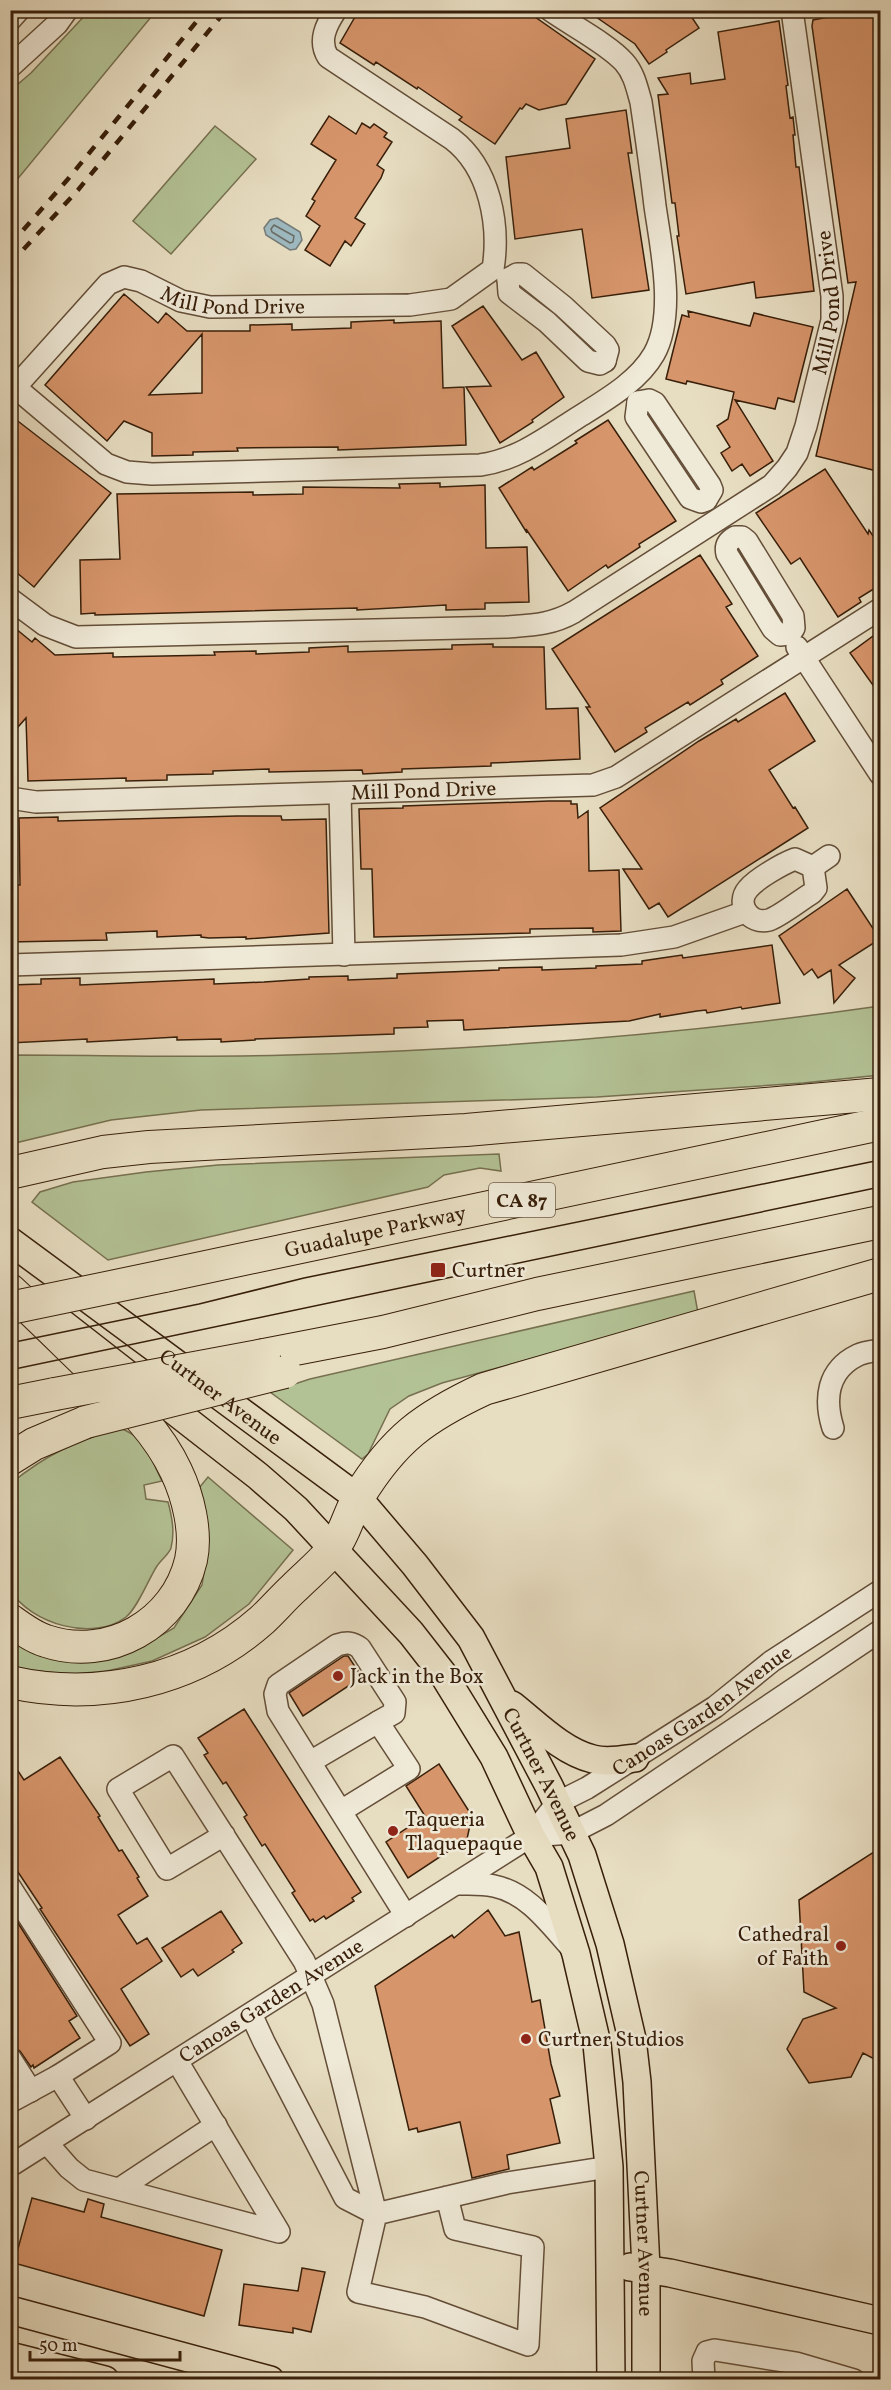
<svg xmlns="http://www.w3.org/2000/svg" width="891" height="2390" viewBox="0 0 891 2390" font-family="Vollkorn,serif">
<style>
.green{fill:#b3c295;stroke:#767050;stroke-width:1.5}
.water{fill:#9db8bf;stroke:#757b77;stroke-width:1.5}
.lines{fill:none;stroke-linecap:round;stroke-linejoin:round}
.shore{stroke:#6a6c64;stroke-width:1.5}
.building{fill:#d7956b;stroke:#381f0a;stroke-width:1.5;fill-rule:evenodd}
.minor-casing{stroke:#644e38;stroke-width:24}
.major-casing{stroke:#381f0a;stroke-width:30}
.highway-casing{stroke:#381f0a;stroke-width:34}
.minor{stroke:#efe9d7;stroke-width:21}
.major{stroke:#e7ddc1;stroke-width:27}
.highway{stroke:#e7ddc1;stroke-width:32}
.tram{stroke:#381f0a;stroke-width:1.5}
.rail{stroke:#381f0a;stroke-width:4.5;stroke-dasharray:10 10;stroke-linecap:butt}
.highway-bridge-casing{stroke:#381f0a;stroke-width:34;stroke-linecap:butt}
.highway-bridge{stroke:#e7ddc1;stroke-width:32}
.poi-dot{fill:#8f2418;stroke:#efe9d7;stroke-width:2}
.labels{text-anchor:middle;stroke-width:5;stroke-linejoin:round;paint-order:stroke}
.shield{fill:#efe9d7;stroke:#6f5c48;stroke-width:1.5}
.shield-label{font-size:20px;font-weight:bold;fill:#381f0a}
.street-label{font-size:21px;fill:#381f0a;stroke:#efe9d7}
.poi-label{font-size:21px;fill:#381f0a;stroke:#efe9d7;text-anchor:start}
</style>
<rect width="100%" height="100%" fill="#e7ddc1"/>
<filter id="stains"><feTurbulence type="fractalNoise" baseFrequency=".00333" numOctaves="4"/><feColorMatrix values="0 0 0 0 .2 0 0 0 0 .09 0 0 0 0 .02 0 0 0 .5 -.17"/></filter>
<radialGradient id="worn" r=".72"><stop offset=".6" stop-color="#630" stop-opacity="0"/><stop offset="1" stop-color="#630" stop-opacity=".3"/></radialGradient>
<path class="green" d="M 89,11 L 156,11 L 11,187 L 11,90 L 31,73 Z
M 215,126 L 256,159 L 171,254 L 133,221 Z
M 880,1006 L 880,1075 L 803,1083 L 597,1097 L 201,1110 L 111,1120 L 11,1144 L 11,1055 C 103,1055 195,1058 288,1055 C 486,1050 684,1034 880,1006 Z
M 499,1154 L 501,1171 L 480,1168 L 444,1175 L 428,1187 L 108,1260 L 32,1202 L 40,1192 L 73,1182 L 146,1172 L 218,1165 Z
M 694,1291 L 698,1313 L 442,1383 L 409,1396 L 390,1409 L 368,1454 L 362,1459 L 270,1392 L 310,1379 Z
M 119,1428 C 144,1435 151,1459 162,1481 L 144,1485 L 146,1499 L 168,1502 C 172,1517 175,1532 171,1548 C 169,1554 161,1560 157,1566 C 148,1580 138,1607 126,1617 C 93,1642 31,1624 10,1590 L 10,1484 C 47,1454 74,1442 119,1428 Z
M 208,1477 L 293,1550 L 249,1604 L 205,1637 L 152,1661 L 84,1676 L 11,1668 L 10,1639 L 98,1657 L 136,1650 L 174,1628 L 202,1585 L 209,1538 L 199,1488 Z"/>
<path class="water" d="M 277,218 L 300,232 L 302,240 L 296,249 L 290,250 L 266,235 L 264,228 L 270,220 Z"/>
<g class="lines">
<path class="shore" d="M 274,225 L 294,236 L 293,242 L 290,243 L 272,232 L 271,229 Z"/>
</g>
<path class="building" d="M 359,10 L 525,10 L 595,59 L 566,104 L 539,110 L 526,104 L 522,109 L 520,108 L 495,144 L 459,120 L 462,117 L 418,87 L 417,89 L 376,62 L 374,65 L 340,43 Z
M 586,10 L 662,10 L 667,17 L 677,10 L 687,10 L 699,28 L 666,50 L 667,52 L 649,64 L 635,44 Z
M 828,10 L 880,10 L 880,455 L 877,471 L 816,456 L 856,282 L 848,283 L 812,26 L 813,20 L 829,17 Z
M 779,21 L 788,85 L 786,86 L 790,118 L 793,117 L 795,135 L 793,135 L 796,167 L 799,167 L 814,291 L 756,298 L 754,282 L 686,294 L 677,236 L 679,236 L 675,203 L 672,203 L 658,95 L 668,94 L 658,78 L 690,73 L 691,84 L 725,79 L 718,32 Z
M 626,110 L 632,153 L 628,153 L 649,290 L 592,298 L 582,229 L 515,239 L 506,157 L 570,148 L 566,119 Z
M 329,116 L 356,134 L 362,123 L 370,128 L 374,124 L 387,133 L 384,137 L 392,142 L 377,165 L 384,170 L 381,178 L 355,218 L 365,224 L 351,246 L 345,241 L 330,266 L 305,250 L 320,226 L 306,216 L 315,201 L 312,199 L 336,160 L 311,144 Z
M 124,294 L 158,323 L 166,313 L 187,331 L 250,331 L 250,325 L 292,324 L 292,330 L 351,328 L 351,322 L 394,320 L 394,323 L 441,321 L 443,388 L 464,387 L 466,445 L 338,450 L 338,447 L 237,448 L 238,451 L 193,452 L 193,455 L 152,456 L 152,433 L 124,421 L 107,441 L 45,385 ZM 202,334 L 202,393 L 149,395 Z
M 483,306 L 522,360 L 536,352 L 564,397 L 532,420 L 533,422 L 500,443 L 466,387 L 491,386 L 452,326 Z
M 688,311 L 750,326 L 754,313 L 813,327 L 794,402 L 778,398 L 775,409 L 735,400 L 773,461 L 750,476 L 742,464 L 732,471 L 721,453 L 730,447 L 717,426 L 728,419 L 734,392 L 687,381 L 686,384 L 666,379 L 682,315 L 689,317 Z
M 10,415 L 111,493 L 34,587 L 10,567 Z
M 608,420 L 676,521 L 639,544 L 640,547 L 608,568 L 606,565 L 568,591 L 526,529 L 527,533 L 499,488 L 532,467 L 534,470 L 577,443 L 575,441 Z
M 825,469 L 868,534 L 869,530 L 880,546 L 880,585 L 859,598 L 861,602 L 838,617 L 800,558 L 791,564 L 756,513 Z
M 440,483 L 440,487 L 485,485 L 486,548 L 527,547 L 529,602 L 485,603 L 485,609 L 446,610 L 446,605 L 357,610 L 357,608 L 95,615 L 95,613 L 81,614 L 80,560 L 120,559 L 117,494 L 253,492 L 253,495 L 303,494 L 303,487 L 400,488 L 399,484 Z
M 700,555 L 732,604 L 726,607 L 758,656 L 721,680 L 723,684 L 690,705 L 688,702 L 645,728 L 647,732 L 615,752 L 586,707 L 590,707 L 552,649 Z
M 10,624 L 32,642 L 35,638 L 55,655 L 113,653 L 113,657 L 215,655 L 214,652 L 256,651 L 256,654 L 309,652 L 309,648 L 348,646 L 348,652 L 452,649 L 452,645 L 493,644 L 493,647 L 544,647 L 546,709 L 578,708 L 580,759 L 491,763 L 491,766 L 402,769 L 402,772 L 363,774 L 362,770 L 269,772 L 269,769 L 213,771 L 213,774 L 167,775 L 167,780 L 126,781 L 126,778 L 28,781 L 26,718 L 10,736 Z
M 880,631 L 880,695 L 850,653 Z
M 785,693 L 815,741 L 769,770 L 793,808 L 795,807 L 808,828 L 668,917 L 659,903 L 649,909 L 623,869 L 642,869 L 600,808 L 699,741 L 736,719 L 738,722 Z
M 549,801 L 571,801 L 571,804 L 577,804 L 578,818 L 588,811 L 589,871 L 619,870 L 621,931 L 593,932 L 593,928 L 530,929 L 530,933 L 374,937 L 372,869 L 361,869 L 359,809 L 403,808 L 403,806 Z
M 237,816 L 281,816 L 282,820 L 326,819 L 329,933 L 246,939 L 246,937 L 209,938 L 201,937 L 201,935 L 157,937 L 157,931 L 106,933 L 107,940 L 10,942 L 10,885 L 20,885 L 19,818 L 58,817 L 58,821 Z
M 847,889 L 880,939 L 839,965 L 855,978 L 834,1003 L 831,970 L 818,978 L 812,969 L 804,975 L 779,936 Z
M 772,945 L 780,1003 L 742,1009 L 741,1007 L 707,1013 L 706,1010 L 697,1011 L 660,1017 L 660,1014 L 629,1021 L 481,1029 L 464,1030 L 463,1020 L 427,1021 L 428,1027 L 394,1028 L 394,1034 L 255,1039 L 255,1040 L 221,1042 L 221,1039 L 177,1040 L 177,1037 L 87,1042 L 87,1039 L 10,1043 L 10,985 L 41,984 L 41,979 L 80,978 L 80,985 L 214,979 L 214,984 L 264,982 L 309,979 L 309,977 L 348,976 L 348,980 L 397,978 L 397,974 L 499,970 L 499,968 L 542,967 L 542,970 L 596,968 L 596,966 L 642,964 L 642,961 L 682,955 L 683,958 Z
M 344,1656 L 348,1656 L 362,1677 L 303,1716 L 289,1693 Z
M 244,1709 L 361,1892 L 352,1898 L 354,1901 L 326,1919 L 324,1916 L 315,1922 L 313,1919 L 310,1921 L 292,1893 L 295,1891 L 265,1844 L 262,1846 L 244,1817 L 247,1815 L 226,1782 L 223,1784 L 204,1755 L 208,1753 L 198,1738 Z
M 60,1757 L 100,1816 L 98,1817 L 119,1851 L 122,1850 L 139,1877 L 137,1878 L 148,1896 L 118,1915 L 137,1944 L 147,1938 L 162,1961 L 121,1989 L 149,2034 L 130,2046 L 40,1909 L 42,1908 L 10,1860 L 10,1759 L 24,1780 Z
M 439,1764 L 472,1816 L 467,1839 L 408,1878 L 386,1842 L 425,1816 L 406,1786 Z
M 880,1848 L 880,2062 L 863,2053 L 851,2077 L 809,2083 L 787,2049 L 803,2019 L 836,2008 L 804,1992 L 799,1900 Z
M 488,1910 L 505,1936 L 519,1932 L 532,2002 L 540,2000 L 551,2064 L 560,2096 L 550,2099 L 560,2143 L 507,2155 L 509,2169 L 472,2178 L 460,2122 L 418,2132 L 417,2128 L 409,2130 L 375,1986 L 452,1935 L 454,1938 Z
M 221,1911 L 242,1943 L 232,1950 L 234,1952 L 198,1976 L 193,1969 L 181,1977 L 162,1948 Z
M 18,1923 L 77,2016 L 69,2021 L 80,2038 L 34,2068 L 33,2065 L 31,2067 L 20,2051 L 10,2045 L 10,1928 Z
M 32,2198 L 84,2212 L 88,2199 L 104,2204 L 101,2217 L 222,2250 L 204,2316 L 14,2263 Z
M 302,2268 L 325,2272 L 311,2332 L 293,2328 L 293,2333 L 239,2325 L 244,2284 L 298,2291 Z"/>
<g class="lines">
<g class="minor-casing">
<g id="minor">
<path d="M 10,20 L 19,10"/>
<path d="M 10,67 L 57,24 L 67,10"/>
<path d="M 508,279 L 517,274 L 523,274 L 563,306 L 605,345 L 608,350 L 605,361"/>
<path d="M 508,279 L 509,293 L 547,322 L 588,361 L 600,364 L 605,361"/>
<path d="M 16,388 L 106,464 L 127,472 L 152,474 L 480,465 C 517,460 546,438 577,418 C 604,401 638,382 654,354 C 676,315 661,248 655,206 C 651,171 646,136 641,102 C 637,88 634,73 624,62 C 608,44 571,25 550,10"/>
<path id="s1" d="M 10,393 L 108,284 L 124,277 L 141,281 L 181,301 L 210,307 L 410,305 L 451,299 L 493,269 C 500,225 490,168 452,139 L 328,57 C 318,41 326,25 336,10"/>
<path d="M 638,402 L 649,400 L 655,403 L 710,485 L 712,490 L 706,500"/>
<path d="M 638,402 L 636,417 L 690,498 L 701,502 L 706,500"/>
<path d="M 735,537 L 742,537 L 747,541 L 793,616 L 794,628 L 790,634 L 780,635 L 773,629 L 727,554 C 725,546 728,541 735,537 Z"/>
<path id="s2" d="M 10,599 L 45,625 L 76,637 L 506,627 C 532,625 551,625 574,612 L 772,485 L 787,468 L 797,453 L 806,426 L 832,320 L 832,296 L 792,10"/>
<path d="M 797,647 L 880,774"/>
<path d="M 340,793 L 344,955"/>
<path id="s3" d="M 10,798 L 36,802 L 593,785 L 616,777 L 880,609"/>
<path d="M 795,859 L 813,867 L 816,888 L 812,893 C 802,899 779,917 769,920 C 750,925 735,904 748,889 C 756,879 782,864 795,859 Z"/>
<path d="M 813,867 L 829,856"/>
<path d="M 10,965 L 621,945 L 674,937 L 745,912"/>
<path d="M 833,1428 C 824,1399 827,1370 858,1355 C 864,1352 873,1351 880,1350"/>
<path d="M 378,1722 L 394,1713 L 395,1702 L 360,1648 C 352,1642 347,1642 337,1645 L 278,1685 L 275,1694 L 278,1711 L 406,1916"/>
<path d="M 310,1762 L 378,1722 L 409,1769 L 341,1811"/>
<path d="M 224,1835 L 167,1869 L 118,1789 L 173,1756 L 304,1961 L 311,1976 L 323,2004 L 376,2214"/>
<path d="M 531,1836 L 571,1833 L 606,1815 L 880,1631"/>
<path d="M 456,1884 C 468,1884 482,1883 494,1886 C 529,1893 551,1926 574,1951"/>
<path d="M 10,1887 L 110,2043 L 58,2076 L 10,2102"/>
<path d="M 251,2014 L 264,2042 L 345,2198 L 376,2214"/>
<path d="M 10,2058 L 31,2091"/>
<path d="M 58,2076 L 86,2119"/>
<path d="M 47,2143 L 69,2168 L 84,2180 L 279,2232 L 177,2061"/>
<path id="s4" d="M 10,2166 L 531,1836 L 557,1803 L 587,1788 L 715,1707 L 772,1661 L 880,1591"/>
<path d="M 119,2189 L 216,2125"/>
<path d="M 447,2197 L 455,2229 L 533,2247 L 528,2345 L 425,2307 L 358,2292 L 376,2214 L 507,2183 L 609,2167"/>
<path d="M 704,2380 L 703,2361 L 707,2352 L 715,2350 L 796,2363 L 854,2380"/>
</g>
</g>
<g class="major-casing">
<g id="major">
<path id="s5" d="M 10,1241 L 358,1498 L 415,1565 L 471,1638 L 549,1786 L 582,1855 L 610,1944 L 632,2039 L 637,2082 L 646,2268 L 646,2380"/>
<path d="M 63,1324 L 258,1476 L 296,1509 L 411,1633 L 443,1674 L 494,1757 L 531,1836 L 549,1867 L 576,1954 L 597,2044 L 609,2167 L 611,2380"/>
<path d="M 512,1705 C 536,1724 563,1752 593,1759 C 606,1763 621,1760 635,1758"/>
<path d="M 630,2267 L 670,2273 L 880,2321"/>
<path d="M 10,2310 L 270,2380"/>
<path d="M 10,2356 L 105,2380"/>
</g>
</g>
<g class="highway-casing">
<g id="highway">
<path d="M 10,1173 L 103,1152 L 149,1147 L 466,1130 L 880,1094"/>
<path id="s6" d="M 164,1276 L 880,1124"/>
<path d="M 10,1290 C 38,1316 65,1343 92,1369 C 124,1400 157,1430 176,1471 C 188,1496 197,1532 191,1560 C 176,1624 108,1662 46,1641 C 33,1637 21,1628 10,1620"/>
<path d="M 264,1355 L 383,1332 L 537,1294 L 880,1222"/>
<path d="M 10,1403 L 55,1394"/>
<path d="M 10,1459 L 34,1444 L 86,1422"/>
<path d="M 10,1682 C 99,1702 193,1681 262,1620 C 273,1610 283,1598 294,1588 C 307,1575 322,1563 333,1549 C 345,1534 349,1513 359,1496 C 394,1439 424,1417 484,1389 L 880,1274"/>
</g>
</g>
<use href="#minor" class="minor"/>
<use href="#major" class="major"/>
<use href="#highway" class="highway"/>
<path class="tram" d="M 10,1343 L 199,1304 L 304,1278 L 880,1160
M 10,1370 L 880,1187"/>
<path class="rail" d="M 10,245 L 68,179 L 206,10
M 10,264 L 78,190 L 226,10"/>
<g class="highway-bridge-casing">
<path id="highway-bridge" d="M 10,1308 L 164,1276
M 55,1394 L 264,1355
M 86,1422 L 285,1372"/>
</g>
<use href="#highway-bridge" class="highway-bridge"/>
</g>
<g class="poi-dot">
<rect x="430" y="1262" width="16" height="16" rx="3"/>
<circle cx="338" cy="1676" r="6"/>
<circle cx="393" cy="1831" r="6"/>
<circle cx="841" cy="1946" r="6"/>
<circle cx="526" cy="2039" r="6"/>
</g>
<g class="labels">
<rect class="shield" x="489" y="1183" width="66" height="34" rx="4.5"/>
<g class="shield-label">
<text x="522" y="1207">CA 87</text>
</g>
<g class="street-label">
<text dy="7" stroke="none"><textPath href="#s1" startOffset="278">Mill Pond Drive</textPath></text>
<text dy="7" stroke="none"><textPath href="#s2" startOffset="1008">Mill Pond Drive</textPath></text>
<text dy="7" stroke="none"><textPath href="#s3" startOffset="414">Mill Pond Drive</textPath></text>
<text dy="7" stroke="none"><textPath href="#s6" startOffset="216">Guadalupe Parkway</textPath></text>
<text dy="7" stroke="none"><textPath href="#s5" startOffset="262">Curtner Avenue</textPath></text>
<text dy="7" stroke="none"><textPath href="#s4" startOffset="831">Canoas Garden Avenue</textPath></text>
<text dy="7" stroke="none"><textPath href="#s5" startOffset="766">Curtner Avenue</textPath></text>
<text dy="7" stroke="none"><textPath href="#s4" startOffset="309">Canoas Garden Avenue</textPath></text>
<text dy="7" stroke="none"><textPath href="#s5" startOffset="1252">Curtner Avenue</textPath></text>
</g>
<g class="poi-label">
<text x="452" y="1277">Curtner</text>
<text x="350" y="1683">Jack in the Box</text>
<text x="405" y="1826">Taqueria<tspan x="405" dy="24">Tlaquepaque</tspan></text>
<text x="829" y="1941" text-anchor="end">Cathedral<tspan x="829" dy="24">of Faith</tspan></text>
<text x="538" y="2046">Curtner Studios</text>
</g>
</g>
<rect width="891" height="2390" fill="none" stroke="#e7ddc1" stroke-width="36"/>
<rect x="12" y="12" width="867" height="2366" fill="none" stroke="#381f0a" stroke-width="3"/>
<rect x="18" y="18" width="855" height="2354" fill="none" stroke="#381f0a" stroke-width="1.5"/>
<path d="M30 2351v9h150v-9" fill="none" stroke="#381f0a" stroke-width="3"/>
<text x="39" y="2351" font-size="18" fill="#381f0a" stroke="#efe9d7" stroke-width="4.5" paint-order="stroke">50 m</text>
<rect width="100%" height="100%" filter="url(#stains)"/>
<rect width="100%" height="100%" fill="url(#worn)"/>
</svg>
